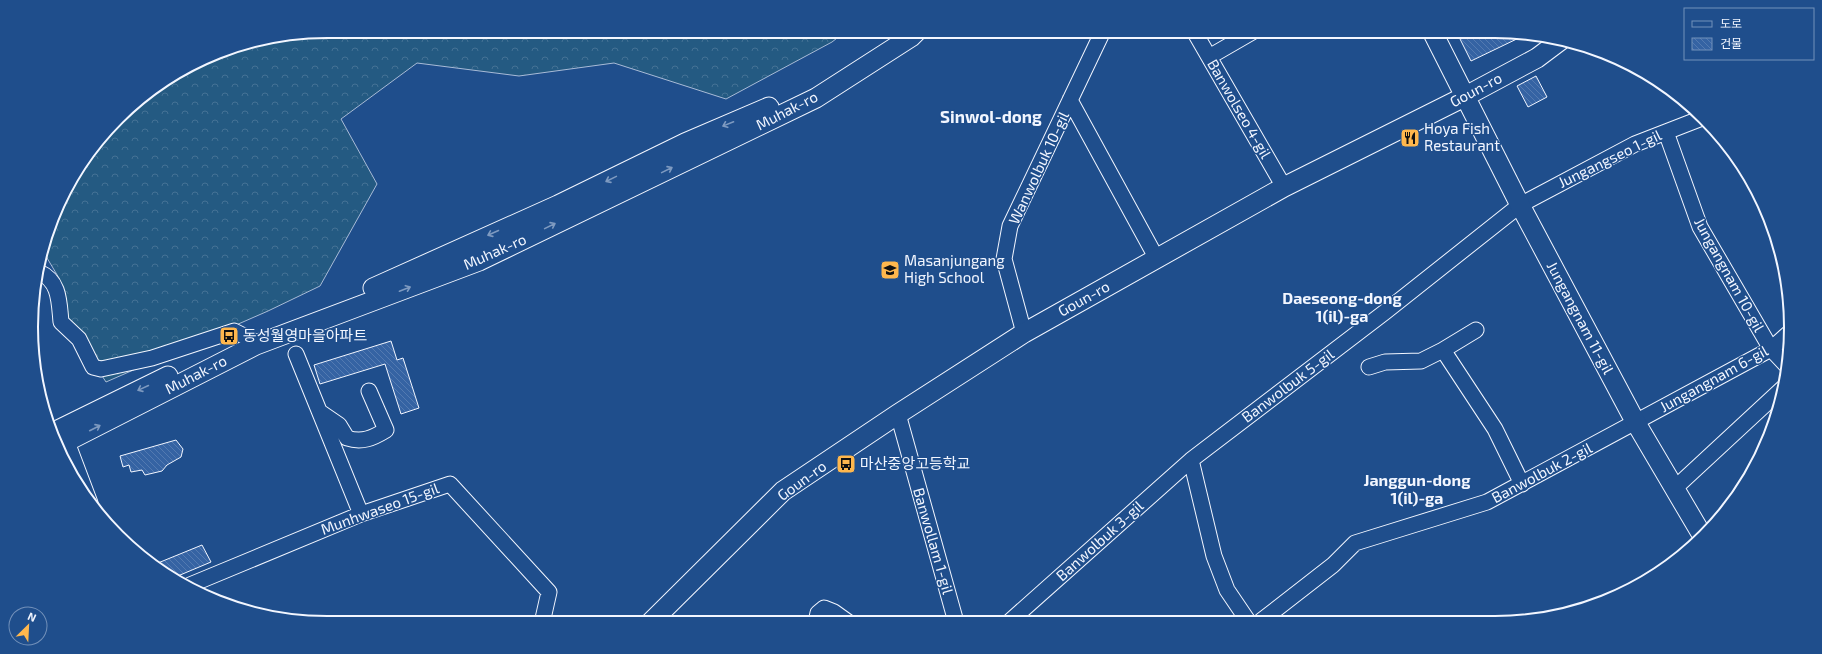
<svg xmlns="http://www.w3.org/2000/svg" width="1822" height="654" viewBox="0 0 1822 654" font-family="'Exo 2','Noto Sans KR',sans-serif">
<style>
.forest{fill:url(#forest-crowns);stroke:#a8bbd7}
.building{fill:url(#building-back-hatch);stroke:#f2f6ff}
.lines{fill:none;stroke-linecap:round;stroke-linejoin:round}
.minor-casing{stroke:#f2f6ff;stroke-width:17}
.major-casing{stroke:#f2f6ff;stroke-width:21}
.minor{stroke:#1f4e8c;stroke-width:15}
.major{stroke:#1f4e8c;stroke-width:19}
.oneway{stroke:#7e9ac0}
.labels{text-anchor:middle;stroke-width:3;stroke-linejoin:round;paint-order:stroke}
.street-label{font-size:15px;fill:#f2f6ff;stroke:#1f4e8c}
.poi-label{font-size:15px;fill:#f2f6ff;stroke:#1f4e8c;text-anchor:start}
.neighbourhood-label{font-size:16px;font-weight:bold;fill:#f2f6ff;stroke:#1f4e8c}
.quarter-label{font-size:17px;font-weight:bold;fill:#f2f6ff;stroke:#1f4e8c}
.rim{fill:none;stroke:#f2f6ff;stroke-width:2}
</style>
<defs>
<pattern id="forest-crowns" width="20" height="18" patternUnits="userSpaceOnUse"><rect width="20" height="18" fill="#245a82"/><path d="M2 6a3 3 0 1 1 6 0M12 15a3 3 0 1 1 6 0" fill="none" stroke="#447295"/></pattern>
<pattern id="building-back-hatch" width="6" height="6" patternUnits="userSpaceOnUse"><rect width="6" height="6" fill="#3563a3"/><path d="M-1 5l2 2M0 0l6 6M5-1l2 2" fill="none" stroke="#537ab1"/></pattern>
</defs>
<rect width="100%" height="100%" fill="#1f4e8c"/>
<path class="forest" d="M 327,31 L 846,31 L 832,42 L 726,99 L 614,63 L 519,76 L 417,63 L 341,119 L 377,184 L 320,286 L 268,311 L 106,382 L 62,314 L 59,278 L 44,253 L 62,196 L 92,147 L 132,105 L 214,53 L 269,37 Z"/>
<path class="building" d="M 1456,31 L 1495,31 L 1525,35 L 1471,61 Z
M 1536,76 L 1547,97 L 1528,107 L 1517,86 Z
M 391,341 L 397,360 L 403,358 L 419,408 L 401,414 L 385,364 L 320,384 L 314,365 Z
M 176,440 L 183,449 L 181,457 L 167,465 L 162,471 L 145,475 L 142,470 L 131,472 L 129,465 L 123,467 L 120,456 Z
M 202,545 L 211,562 L 173,578 L 162,573 L 153,565 Z"/>
<g class="lines">
<g class="minor-casing">
<path id="minor" d="M 1194,31 L 1284,187
M 1209,57 L 1254,31
M 1070,100 L 1157,259
M 1666,132 L 1700,227 L 1771,349 L 1787,366
M 39,272 C 60,281 59,302 61,322 L 79,339 L 93,367 L 101,369 L 152,358 L 234,331 L 250,339
M 1476,330 L 1443,350 L 1495,429 L 1522,484
M 1024,333 L 1004,259 L 1010,226 L 1103,31
M 296,354 L 361,514
M 1369,367 L 1385,362 L 1421,361 L 1443,350
M 320,412 L 339,425 L 347,438 C 362,443 373,438 386,430 L 369,391
M 898,414 L 956,622
M 67,442 L 90,503
M 1191,460 L 1214,556 L 1227,590 L 1248,621
M 1675,488 L 1783,388
M 190,585 L 361,514 L 450,484 L 549,592 L 542,623
M 1261,621 L 1333,565 L 1355,543 L 1487,502 L 1771,349 L 1790,332
M 816,622 L 818,613 L 824,608 L 834,612 L 848,622
M 1009,622 L 1191,460 L 1385,312 L 1520,205 L 1635,144 L 1702,118"/>
</g>
<g class="major-casing">
<path id="major" d="M 1432,31 L 1520,205 L 1636,423 L 1702,535
M 373,288 L 558,205 L 685,143 L 769,107
M 54,432 L 168,376
M 60,445 L 256,345 L 479,261 L 816,98 L 911,37 L 917,31
M 651,622 L 783,491 L 898,414 L 1024,333 L 1284,187 L 1466,96 L 1537,58 L 1561,40"/>
</g>
<use href="#minor" class="minor"/>
<use href="#major" class="major"/>
</g>
<defs><path id="oneway-shaft" d="M-6 0H5M1.5-3L5.5 0L1.5 3" fill="none" stroke-width="1.6" stroke-linecap="round" stroke-linejoin="round"/></defs>
<g class="oneway">
<use href="#oneway-shaft" transform="translate(728 124) rotate(158)"/>
<use href="#oneway-shaft" transform="translate(667 170) rotate(-26)"/>
<use href="#oneway-shaft" transform="translate(611 179) rotate(154)"/>
<use href="#oneway-shaft" transform="translate(550 226) rotate(-26)"/>
<use href="#oneway-shaft" transform="translate(493 233) rotate(156)"/>
<use href="#oneway-shaft" transform="translate(405 289) rotate(-21)"/>
<use href="#oneway-shaft" transform="translate(143 388) rotate(155)"/>
<use href="#oneway-shaft" transform="translate(95 428) rotate(-27)"/>
</g>
<defs>
<g id="restaurant-square" transform="scale(1)"><rect x="-9" y="-9" width="18" height="18" rx="4" fill="#ffb74d" stroke="#1f4e8c"/><path d="M-5-6h1v4h1v-4h1v4h1v-4h1v5L-1.5 .5V6h-2V.5L-5-1ZM5-6V6H3V1.5H1.5Q1.5-4 5-6Z" fill="#111"/></g>
<g id="school-square" transform="scale(1)"><rect x="-9" y="-9" width="18" height="18" rx="4" fill="#ffb74d" stroke="#1f4e8c"/><path d="M0-5L7-2L0 1L-7-2ZM-4 1L0 2.5L4 1V4Q0 6-4 4Z" fill="#111"/></g>
<g id="bus-square" transform="scale(1)"><rect x="-9" y="-9" width="18" height="18" rx="4" fill="#ffb74d" stroke="#1f4e8c"/><path d="M-5-6H5V4H4V6H2V4H-2V6H-4V4H-5ZM-3.5-4V0h7V-4ZM-3.5 1.2v1.5H-2V1.2ZM2 1.2v1.5H3.5V1.2Z" fill="#111"/></g>
</defs>
<g fill-rule="evenodd">
<use href="#restaurant-square" x="1410" y="138"/>
<use href="#school-square" x="890" y="270"/>
<use href="#bus-square" x="229" y="336"/>
<use href="#bus-square" x="846" y="464"/>
</g>
<g class="labels">
<g class="street-label">
<text transform="translate(1476 90) rotate(-28)" y="5">Goun-ro</text>
<text transform="translate(1239 109) rotate(60)" y="5">Banwolseo 4-gil</text>
<text transform="translate(787 111) rotate(-27)" y="5">Muhak-ro</text>
<text transform="translate(1610 159) rotate(-26)" y="5">Jungangseo 1-gil</text>
<text transform="translate(1039 168) rotate(-65)" y="5">Wanwolbuk 10-gil</text>
<text transform="translate(495 252) rotate(-24)" y="5">Muhak-ro</text>
<text transform="translate(1729 275) rotate(61)" y="5">Jungangnam 10-gil</text>
<text transform="translate(1084 299) rotate(-29)" y="5">Goun-ro</text>
<text transform="translate(1580 318) rotate(62)" y="5">Jungangnam 11-gil</text>
<text transform="translate(196 375) rotate(-27)" y="5">Muhak-ro</text>
<text transform="translate(1714 379) rotate(-29)" y="5">Jungangnam 6-gil</text>
<text transform="translate(1288 386) rotate(-37)" y="5">Banwolbuk 5-gil</text>
<text transform="translate(1542 473) rotate(-28)" y="5">Banwolbuk 2-gil</text>
<text transform="translate(802 481) rotate(-36)" y="5">Goun-ro</text>
<text transform="translate(380 509) rotate(-20)" y="5">Munhwaseo 15-gil</text>
<text transform="translate(933 541) rotate(74)" y="5">Banwollam 1-gil</text>
<text transform="translate(1100 541) rotate(-42)" y="5">Banwolbuk 3-gil</text>
</g>
<g class="poi-label">
<text x="1424" y="134">Hoya Fish<tspan x="1424" dy="17">Restaurant</tspan></text>
<text x="904" y="266">Masanjungang<tspan x="904" dy="17">High School</tspan></text>
<text x="243" y="341">동성월영마을아파트</text>
<text x="860" y="469">마산중앙고등학교</text>
</g>
<g class="neighbourhood-label">
<text x="1342" y="304">Daeseong-dong<tspan x="1342" dy="18">1(il)-ga</tspan></text>
<text x="1417" y="486">Janggun-dong<tspan x="1417" dy="18">1(il)-ga</tspan></text>
</g>
<g class="quarter-label">
<text x="991" y="123">Sinwol-dong</text>
</g>
</g>
<path d="M0 0H1822V654H0ZM327 38H1495A289 289 0 0 1 1784 327V327A289 289 0 0 1 1495 616H327A289 289 0 0 1 38 327V327A289 289 0 0 1 327 38Z" fill="#1f4e8c" fill-rule="evenodd"/>
<path class="rim" d="M327 38H1495A289 289 0 0 1 1784 327V327A289 289 0 0 1 1495 616H327A289 289 0 0 1 38 327V327A289 289 0 0 1 327 38Z"/>
<rect x="1684" y="8" width="130" height="52" fill="#1f4e8c" stroke="#7391ba"/>
<rect x="1692" y="21" width="20" height="6" fill="#1f4e8c" stroke="#7391ba"/>
<text x="1720" y="28" font-size="12" fill="#f2f6ff">도로</text>
<rect x="1692" y="38" width="20" height="12" fill="url(#building-back-hatch)" stroke="#7391ba"/>
<text x="1720" y="48" font-size="12" fill="#f2f6ff">건물</text>
<g transform="translate(28 626) rotate(24)"><circle r="19" fill="#1f4e8c" stroke="#7391ba"/>
<path d="M0-3L7 15L0 10L-7 15Z" fill="#ffb74d"/>
<text y="-6" font-size="11" font-weight="bold" text-anchor="middle" fill="#f2f6ff">N</text>
</g>
</svg>
